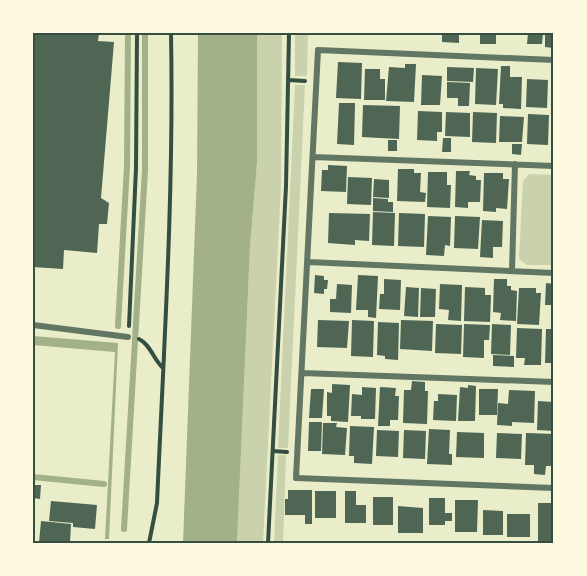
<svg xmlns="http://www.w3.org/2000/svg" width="587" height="576" viewBox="0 0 587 576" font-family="'Playfair Display',serif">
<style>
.green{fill:#cad2ad}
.water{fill:#a3b18a}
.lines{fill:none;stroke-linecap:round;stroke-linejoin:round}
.stream{stroke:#a3b18a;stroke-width:6}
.building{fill:#4f6655}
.path{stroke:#344e41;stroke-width:4}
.minor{stroke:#617663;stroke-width:6}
.neatline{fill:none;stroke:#344e41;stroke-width:2}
</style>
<rect width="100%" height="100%" fill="#e9edc9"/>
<path class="green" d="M 257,33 L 282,33 L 281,186 L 263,543 L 237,543 L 250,247 L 257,163 Z
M 295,33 L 308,33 L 307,76 L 295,76 Z
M 295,85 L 305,85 L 288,448 L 278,448 Z
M 529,174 L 554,175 L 554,265 L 527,265 L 519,259 L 523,181 Z
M 278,455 L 286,455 L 283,543 L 274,543 Z"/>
<path class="water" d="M 198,33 L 257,33 L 257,163 L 250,247 L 237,543 L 183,543 L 197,174 Z
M 33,336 L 118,343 L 109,539 L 105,539 L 115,352 L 33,345 Z"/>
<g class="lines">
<path class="stream" d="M 118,326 L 127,166 L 128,33
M 33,477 L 104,484
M 124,529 L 145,170 L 145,33"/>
</g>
<path class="building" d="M 33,33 L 99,33 L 98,41 L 114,42 L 101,198 L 109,203 L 107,224 L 99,224 L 97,253 L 64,250 L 63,269 L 33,267 Z
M 442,33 L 459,33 L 459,43 L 442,42 Z
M 480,33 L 496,33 L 496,44 L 480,44 Z
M 528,33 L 543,33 L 542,44 L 527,44 Z
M 545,33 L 554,33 L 554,48 L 545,47 Z
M 338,62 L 362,63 L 361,99 L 336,98 Z
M 405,64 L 416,64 L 414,102 L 386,101 L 389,67 L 405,68 Z
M 501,66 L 510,66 L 510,77 L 522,77 L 521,109 L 503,108 L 503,104 L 499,104 Z
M 447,67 L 474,68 L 473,82 L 447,81 Z
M 476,68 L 498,69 L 496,105 L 475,104 Z
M 365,69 L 380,69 L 380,79 L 385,79 L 385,100 L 364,100 Z
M 422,75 L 442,76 L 440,105 L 421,105 Z
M 527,79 L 548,80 L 547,108 L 526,107 Z
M 447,82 L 470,83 L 469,106 L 458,106 L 458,98 L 447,98 Z
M 339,103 L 355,103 L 354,145 L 337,144 Z
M 363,105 L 400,106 L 399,139 L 362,137 Z
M 418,111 L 442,112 L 442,132 L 437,132 L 437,141 L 417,140 Z
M 446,112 L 470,113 L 470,137 L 445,136 Z
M 473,112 L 497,113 L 496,143 L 472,142 Z
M 528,114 L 549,115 L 548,145 L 527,144 Z
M 500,116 L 524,117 L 522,142 L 499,142 Z
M 443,138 L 451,138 L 451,152 L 442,152 Z
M 388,140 L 397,140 L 397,151 L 388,151 Z
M 512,144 L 522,144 L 521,155 L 512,154 Z
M 328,165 L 347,166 L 346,192 L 321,191 L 322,170 L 328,170 Z
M 398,169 L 414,169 L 414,173 L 421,173 L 420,192 L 426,193 L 425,202 L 397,201 Z
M 456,171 L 470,171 L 469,175 L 476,176 L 476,180 L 481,180 L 480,202 L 468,202 L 468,208 L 455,207 Z
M 428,172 L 447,172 L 447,185 L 451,185 L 450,208 L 427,207 Z
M 484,173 L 503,173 L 503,179 L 509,179 L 507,209 L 496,208 L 496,212 L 483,211 Z
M 348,177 L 372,178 L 371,205 L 347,204 Z
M 374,179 L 389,180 L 389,198 L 373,197 Z
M 373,198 L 388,199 L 388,202 L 393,202 L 393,212 L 373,211 Z
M 373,212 L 395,213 L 394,246 L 372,245 Z
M 329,213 L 370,214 L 369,241 L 355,240 L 355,245 L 328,243 Z
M 399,213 L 425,214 L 424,247 L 398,246 Z
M 428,216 L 451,217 L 450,246 L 445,245 L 444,256 L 426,255 Z
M 455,216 L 480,217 L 478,249 L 454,248 Z
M 482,220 L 503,221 L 502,247 L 493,247 L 493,258 L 480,257 Z
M 315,275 L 324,276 L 324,280 L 328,280 L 327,289 L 324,289 L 324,294 L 314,293 Z
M 358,275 L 378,276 L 376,318 L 368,317 L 368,310 L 356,310 Z
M 384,279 L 401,280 L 400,310 L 379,309 L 380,294 L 384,294 Z
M 494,279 L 507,279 L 507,286 L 511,286 L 511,290 L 517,291 L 516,321 L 500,320 L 501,313 L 493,312 Z
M 546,283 L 554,284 L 554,305 L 545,305 Z
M 337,284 L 352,285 L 351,313 L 330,312 L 330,299 L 336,299 Z
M 440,284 L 462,285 L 461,321 L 448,320 L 449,310 L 439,309 Z
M 406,287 L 419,288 L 418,317 L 404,316 Z
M 465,287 L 485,288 L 485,295 L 491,295 L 490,322 L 464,321 Z
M 421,288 L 436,289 L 435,317 L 420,317 Z
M 519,288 L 536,288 L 536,293 L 541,293 L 539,325 L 517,324 Z
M 318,320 L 349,321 L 347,348 L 317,347 Z
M 352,320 L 374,321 L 373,357 L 351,356 Z
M 401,320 L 433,321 L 432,351 L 400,349 Z
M 378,322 L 399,323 L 398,360 L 385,359 L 385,356 L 377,355 Z
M 436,324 L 462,325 L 461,354 L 435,353 Z
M 464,324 L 490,325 L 489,340 L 484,340 L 484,358 L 463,357 Z
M 492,324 L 511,325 L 510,355 L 491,354 Z
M 517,328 L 542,329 L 541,365 L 524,365 L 525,358 L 516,358 Z
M 546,329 L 554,329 L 554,363 L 545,363 Z
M 493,355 L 514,356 L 514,367 L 493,366 Z
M 412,381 L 425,382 L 425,391 L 428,391 L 427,424 L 403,423 L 404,390 L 411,390 Z
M 332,384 L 350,385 L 348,422 L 331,421 L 331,416 L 327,416 L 327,392 L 332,393 Z
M 468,385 L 476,386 L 475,421 L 458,421 L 460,387 L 468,388 Z
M 362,387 L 376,388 L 375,419 L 361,419 L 361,416 L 351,416 L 352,394 L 362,395 Z
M 380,387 L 396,388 L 395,396 L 399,396 L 398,420 L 390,420 L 390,426 L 378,426 Z
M 311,389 L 324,389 L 322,418 L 309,418 Z
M 479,389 L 498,389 L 497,415 L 479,415 Z
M 509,390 L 535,391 L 534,423 L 512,422 L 512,426 L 497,425 L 498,403 L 508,404 Z
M 438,394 L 457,395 L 456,421 L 433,420 L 434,401 L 438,401 Z
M 538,401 L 554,402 L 554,431 L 537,430 Z
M 309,422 L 322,422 L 321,451 L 308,451 Z
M 323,423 L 337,423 L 336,427 L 347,428 L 345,455 L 322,454 Z
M 350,426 L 374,427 L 372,464 L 354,463 L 354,456 L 349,456 Z
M 429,429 L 450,430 L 449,454 L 452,454 L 452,465 L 427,464 Z
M 377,430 L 399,431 L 398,457 L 376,456 Z
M 404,430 L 426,431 L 425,459 L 403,458 Z
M 457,432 L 484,433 L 484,458 L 456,457 Z
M 497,433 L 522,434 L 521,459 L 496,458 Z
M 526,433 L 554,434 L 554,473 L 551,473 L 552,466 L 546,466 L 545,475 L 534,474 L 534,465 L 525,465 Z
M 33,485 L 41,485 L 40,499 L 33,498 Z
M 288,490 L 312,490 L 312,524 L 305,524 L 305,515 L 285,515 L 285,499 L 288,499 Z
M 315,491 L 336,491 L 336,518 L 315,518 Z
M 345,491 L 356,491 L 356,505 L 366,505 L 366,523 L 345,523 Z
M 373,497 L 393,497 L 393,525 L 373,525 Z
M 429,498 L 445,498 L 445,513 L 452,513 L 452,521 L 445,521 L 445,525 L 429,525 Z
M 455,500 L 478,500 L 477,532 L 455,532 Z
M 51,501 L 97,505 L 95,529 L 73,527 L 73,523 L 49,521 Z
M 538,503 L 554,503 L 554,542 L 538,541 Z
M 398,506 L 423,508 L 423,533 L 398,533 Z
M 483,510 L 503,511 L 503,535 L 483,535 Z
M 507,514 L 530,514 L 530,537 L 507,537 Z
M 41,521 L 71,524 L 70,543 L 39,543 Z"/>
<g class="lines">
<path class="path" d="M 288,80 L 305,81
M 129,326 L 136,168 L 137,33
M 139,339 C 151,345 153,359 163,368
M 273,451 L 287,452
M 149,543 L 157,503 C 164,346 174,190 171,33
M 268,543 L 286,186 L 289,33"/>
<path class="minor" d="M 554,60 L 318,50 L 296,478 L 554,488
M 313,157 L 554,166
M 308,262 L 554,273
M 512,271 L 515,164
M 33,325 L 128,337
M 302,373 L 554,382"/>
</g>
<rect width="587" height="576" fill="none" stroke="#fefae0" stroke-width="69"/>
<rect x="34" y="34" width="518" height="508" class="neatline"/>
</svg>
